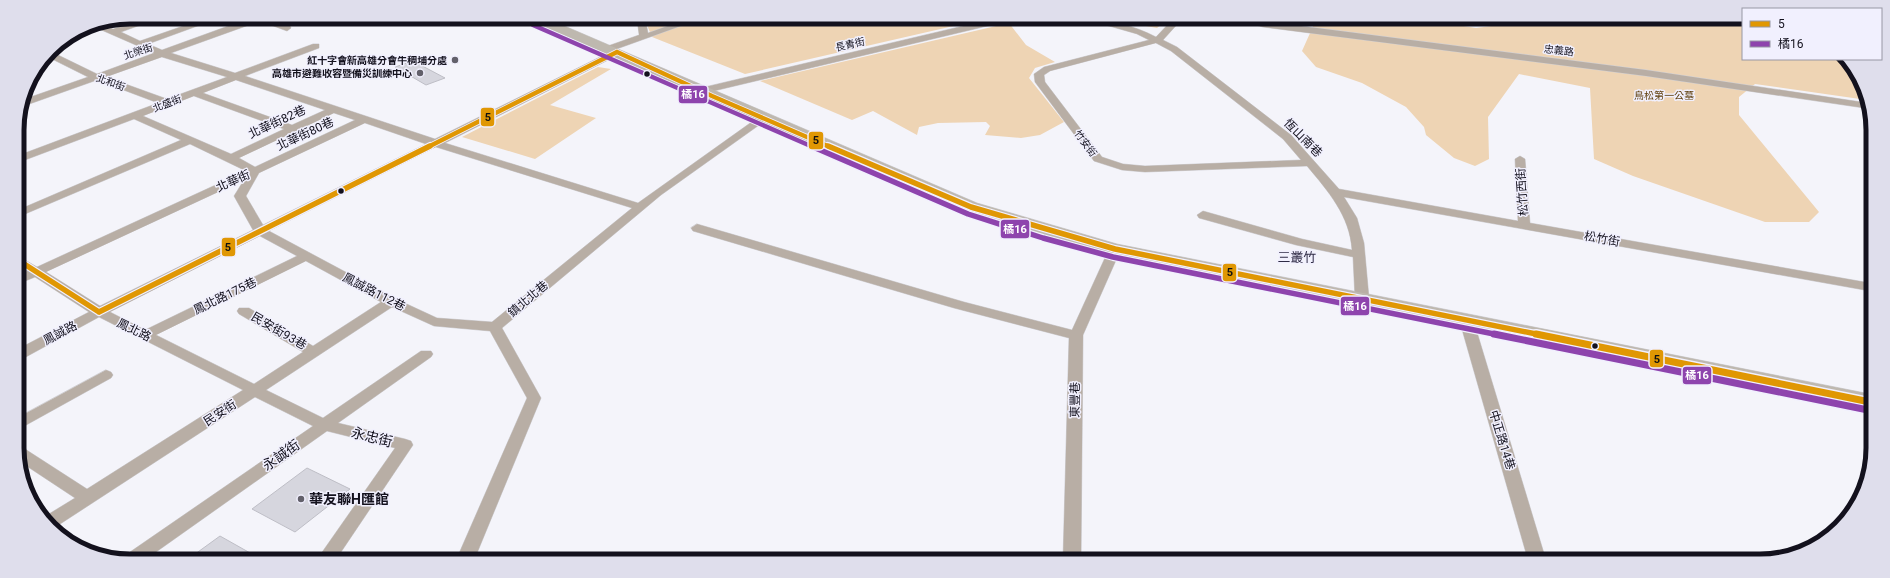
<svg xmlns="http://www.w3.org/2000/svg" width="1890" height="578" viewBox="0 0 1890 578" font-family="Roboto,'Noto Sans TC',sans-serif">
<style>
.green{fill:#eed4b4}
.building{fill:#d6d6de;stroke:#bebec6}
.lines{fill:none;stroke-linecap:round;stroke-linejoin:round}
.street-casing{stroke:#d1d1d6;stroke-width:1}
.secondary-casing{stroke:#d1d1d6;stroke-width:1}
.street{fill:#b8aea5;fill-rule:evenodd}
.secondary{fill:#beb8af;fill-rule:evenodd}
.bus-1-far2-casing{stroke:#f1f0fe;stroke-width:6}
.bus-1-far1-casing{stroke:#f1f0fe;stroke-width:8}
.bus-1-casing{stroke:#f1f0fe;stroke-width:10}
.bus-2-far2-casing{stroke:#f1f0fe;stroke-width:6}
.bus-2-far1-casing{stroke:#f1f0fe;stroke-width:8}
.bus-2-casing{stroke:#f1f0fe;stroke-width:10}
.bus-1-far2{stroke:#e09703;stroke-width:4.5}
.bus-1-far1{stroke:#e09703;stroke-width:5.5}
.bus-1{stroke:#e09703;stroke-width:7}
.bus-2-far2{stroke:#8e44ad;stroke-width:4.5}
.bus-2-far1{stroke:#8e44ad;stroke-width:5.5}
.bus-2{stroke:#8e44ad;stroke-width:7}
.poi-dot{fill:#62606a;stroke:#f1f0fe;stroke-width:1.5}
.bus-dot{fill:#13111d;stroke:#f1f0fe;stroke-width:1.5}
.labels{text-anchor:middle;stroke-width:3;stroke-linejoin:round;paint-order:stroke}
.far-street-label{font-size:10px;fill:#13111d;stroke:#f1f0fe}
.far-poi-label{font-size:10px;font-weight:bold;fill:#13111d;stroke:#f1f0fe;text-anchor:end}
.far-park-label{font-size:10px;fill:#5c3b07;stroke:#f1f0fe}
.street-label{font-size:12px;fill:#13111d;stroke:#f1f0fe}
.neighbourhood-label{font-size:13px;fill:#2f2b45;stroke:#f1f0fe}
.near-street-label{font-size:14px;fill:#13111d;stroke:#f1f0fe}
.near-poi-label{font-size:14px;font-weight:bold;fill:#13111d;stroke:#f1f0fe;text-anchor:start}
.rim{fill:none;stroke:#13111d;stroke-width:5}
.line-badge{stroke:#f1f0fe;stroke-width:1.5}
.badge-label{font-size:11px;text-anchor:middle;font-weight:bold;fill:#fff}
.pale-badge-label{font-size:11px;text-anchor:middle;font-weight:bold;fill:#111}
</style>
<rect width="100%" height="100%" fill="#f4f4fa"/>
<path class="green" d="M 644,18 L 984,19 L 745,74 L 652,37 Z
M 1107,19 L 1168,19 L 1157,28 Z
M 1313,20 L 1426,20 L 1476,28 L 1530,21 L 1560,23 L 1564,20 L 1743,21 L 1743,59 L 1847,59 L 1867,100 L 1755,84 L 1739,97 L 1739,115 L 1819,212 L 1809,222 L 1765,222 L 1633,176 L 1594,159 L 1590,88 L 1519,74 L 1488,117 L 1489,159 L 1475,166 L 1454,158 L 1426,135 L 1424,127 L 1406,107 L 1362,83 L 1316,67 L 1302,51 L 1315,22 Z
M 1009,23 L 1026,45 L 1055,62 L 1035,68 L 1029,78 L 1064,122 L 1040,135 L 1021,138 L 985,135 L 990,126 L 986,122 L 938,123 L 919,127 L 917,135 L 873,111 L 852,120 L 760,81 Z
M 598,67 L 611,69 L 550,105 L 596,118 L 535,159 L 462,137 Z"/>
<path class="building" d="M 413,61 L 445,78 L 426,85 L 395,67 Z
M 307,468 L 350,489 L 295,532 L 252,509 Z
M 220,536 L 259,558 L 191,557 Z"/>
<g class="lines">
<g class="street-casing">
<path id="street" d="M 150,17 L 163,17 L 121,32 L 140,41 L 209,17 L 222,17 L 148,44 L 162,50 L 253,17 L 266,17 L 290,26 L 291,28 L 287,31 L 260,21 L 171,53 L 235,73 L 313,44 L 319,44 L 319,48 L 245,76 L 435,139 L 614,50 L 620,50 L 620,54 L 445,143 L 638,203 L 760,116 L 768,116 L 769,118 L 661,195 L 502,328 L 541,398 L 475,558 L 457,558 L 527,398 L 490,331 L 434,326 L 392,307 L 266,390 L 323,418 L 421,351 L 431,351 L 433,354 L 431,357 L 338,423 L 405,439 L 411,441 L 413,445 L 337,558 L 318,558 L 395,448 L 327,431 L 149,557 L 127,557 L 130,552 L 313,426 L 255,397 L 54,528 L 50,528 L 44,517 L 75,498 L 19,461 L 19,447 L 25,449 L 87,489 L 243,390 L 99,317 L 24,358 L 19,359 L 18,349 L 89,312 L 35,277 L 18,284 L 18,275 L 27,271 L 18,266 L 18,256 L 37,267 L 246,171 L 190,144 L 18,217 L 18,210 L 181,140 L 134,119 L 17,163 L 17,156 L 158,103 L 97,80 L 21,107 L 22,100 L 88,77 L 52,59 L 52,55 L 58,55 L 97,74 L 154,53 L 90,25 L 99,23 L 113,29 ZM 162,57 L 227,77 L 167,99 L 106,77 ZM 236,80 L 325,110 L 292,125 L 203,93 ZM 194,96 L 284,129 L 231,154 L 143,116 ZM 334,113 L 355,120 L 255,167 L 239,158 ZM 365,123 L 426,144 L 263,225 L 246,196 L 259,173 ZM 436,147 L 632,208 L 492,322 L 437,318 L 396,299 L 269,231 ZM 244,180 L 234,196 L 253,230 L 100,306 L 46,272 ZM 260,236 L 297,256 L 145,330 L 110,312 ZM 306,261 L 381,302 L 313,346 L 249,308 L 239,308 L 237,311 L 239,314 L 303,352 L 254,384 L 156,335 Z
M 637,18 L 645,18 L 648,33 L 690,18 L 703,18 L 611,51 L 605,51 L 605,47 L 639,35 Z
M 993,19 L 1008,19 L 1004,22 L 701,94 L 696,91 L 701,88 Z
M 1085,19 C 1109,19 1135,26 1156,37 L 1173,19 L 1182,19 L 1163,40 L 1177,47 L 1291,135 L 1339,189 L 1518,221 L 1515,159 L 1520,156 L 1525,159 L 1530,223 L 1870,283 L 1870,291 L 1344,197 L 1357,218 L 1364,243 L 1369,298 L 1367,301 L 1357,301 L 1355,298 L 1353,257 L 1296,245 L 1199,218 L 1197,215 L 1203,211 L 1302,239 L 1352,250 C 1350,216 1328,191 1307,166 L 1145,172 L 1122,170 L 1094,161 L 1035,82 L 1034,74 L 1044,67 L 1149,40 L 1137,34 ZM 1156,43 L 1171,51 L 1283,139 L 1301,160 L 1145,166 L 1123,164 L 1102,157 L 1045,82 L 1044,75 L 1050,71 Z
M 1241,20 L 1255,20 L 1646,70 L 1868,103 L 1871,109 L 1646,76 L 1263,27 Z
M 697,224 L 964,302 L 1072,330 L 1109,249 L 1111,246 L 1119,246 L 1121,249 L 1083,335 L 1081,559 L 1063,559 L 1069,338 L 954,308 L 693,231 L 691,228 Z
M 1466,315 L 1471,316 L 1473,319 L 1546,560 L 1528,560 L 1459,319 L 1461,316 Z
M 106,370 L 111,372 L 113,375 L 111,378 L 19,429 L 19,417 Z"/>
</g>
<g class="secondary-casing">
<path id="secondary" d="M 530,18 L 546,18 L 977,203 L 1117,244 L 1870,394 L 1870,409 L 1115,254 L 1039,234 L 965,211 L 532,21 Z"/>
</g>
<use href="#street" class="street"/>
<use href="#secondary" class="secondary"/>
<g class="bus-1-far2-casing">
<path id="bus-1-far2" d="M 617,52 L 712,96 L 830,147
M 428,147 L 617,52"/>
</g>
<g class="bus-1-far1-casing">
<path id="bus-1-far1" d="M 828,146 L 971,207 L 1115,249 L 1541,335
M 18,260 L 99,312
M 99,312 L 430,146"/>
</g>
<g class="bus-1-casing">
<path id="bus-1" d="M 1536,334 L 1870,402"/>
</g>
<g class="bus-2-far2-casing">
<path id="bus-2-far2" d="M 533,25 L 813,147"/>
</g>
<g class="bus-2-far1-casing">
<path id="bus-2-far1" d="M 811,146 L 968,214 L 1043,238 L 1113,257 L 1499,335"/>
</g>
<g class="bus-2-casing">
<path id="bus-2" d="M 1494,334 L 1868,410"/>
</g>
<use href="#bus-1-far2" class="bus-1-far2"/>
<use href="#bus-1-far1" class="bus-1-far1"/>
<use href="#bus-1" class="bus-1"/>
<use href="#bus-2-far2" class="bus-2-far2"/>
<use href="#bus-2-far1" class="bus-2-far1"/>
<use href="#bus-2" class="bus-2"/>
</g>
<g class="poi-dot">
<circle cx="455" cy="60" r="4"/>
<circle cx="420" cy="73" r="4"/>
<circle cx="301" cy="499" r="4"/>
</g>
<g class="bus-dot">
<circle cx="647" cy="74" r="3.5"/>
<circle cx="341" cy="191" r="3.5"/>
<circle cx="1595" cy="346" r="3.5"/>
</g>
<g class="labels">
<g class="far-street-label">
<text transform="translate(850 44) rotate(-13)" y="4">長青街</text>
<text transform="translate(1559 50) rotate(7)" y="4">忠義路</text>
<text transform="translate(138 51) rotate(-18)" y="4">北榮街</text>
<text transform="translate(111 82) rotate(20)" y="4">北和街</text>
<text transform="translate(167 103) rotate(-21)" y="4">北盛街</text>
<text transform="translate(1086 143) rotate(53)" y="4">竹安街</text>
</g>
<g class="far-poi-label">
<text x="447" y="64">紅十字會新高雄分會牛稠埔分處</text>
<text x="412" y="77">高雄市避難收容暨備災訓練中心</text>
</g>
<g class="far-park-label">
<text x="1664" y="99">鳥松第一公墓</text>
</g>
<g class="street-label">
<text transform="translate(277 122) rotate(-25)" y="4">北華街82巷</text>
<text transform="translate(305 134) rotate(-25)" y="4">北華街80巷</text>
<text transform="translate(1303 138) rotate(45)" y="4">恆山南巷</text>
<text transform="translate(233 181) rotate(-24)" y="4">北華街</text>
<text transform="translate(1522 192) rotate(-94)" y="4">松竹西街</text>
<text transform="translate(1602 239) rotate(10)" y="4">松竹街</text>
<text transform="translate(374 292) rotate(27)" y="4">鳳誠路112巷</text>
<text transform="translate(225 296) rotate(-26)" y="4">鳳北路175巷</text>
<text transform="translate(528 299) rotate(-40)" y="4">鎮北北巷</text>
<text transform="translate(134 330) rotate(26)" y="4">鳳北路</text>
<text transform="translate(279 331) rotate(30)" y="4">民安街93巷</text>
<text transform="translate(60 333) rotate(-28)" y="4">鳳誠路</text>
<text transform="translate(1075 400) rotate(-89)" y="4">東豐巷</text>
<text transform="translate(220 413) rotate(-33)" y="4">民安街</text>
<text transform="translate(1502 440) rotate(73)" y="4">中正路14巷</text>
</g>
<g class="neighbourhood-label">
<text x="1297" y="262">三叢竹</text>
</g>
<g class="near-street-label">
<text transform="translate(372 437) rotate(14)" y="5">永忠街</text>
<text transform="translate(281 455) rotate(-35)" y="5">永誠街</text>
</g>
<g class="near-poi-label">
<text x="309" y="504">華友聯H匯館</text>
</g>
</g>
<path d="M0 0H1890V578H0ZM130 24H1760A106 106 0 0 1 1866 130V448A106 106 0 0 1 1760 554H130A106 106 0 0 1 24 448V130A106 106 0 0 1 130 24Z" fill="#dfdeec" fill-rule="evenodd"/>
<path class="rim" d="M130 24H1760A106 106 0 0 1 1866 130V448A106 106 0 0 1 1760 554H130A106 106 0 0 1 24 448V130A106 106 0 0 1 130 24Z"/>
<g class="line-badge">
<rect x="678" y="85" width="30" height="19" rx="4" fill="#8e44ad"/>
<rect x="480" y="107" width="15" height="20" rx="4" fill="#e09703"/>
<rect x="808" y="131" width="16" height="19" rx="4" fill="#e09703"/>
<rect x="1000" y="219" width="30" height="20" rx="4" fill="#8e44ad"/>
<rect x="221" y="237" width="15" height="20" rx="4" fill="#e09703"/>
<rect x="1222" y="263" width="15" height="19" rx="4" fill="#e09703"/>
<rect x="1340" y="296" width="30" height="20" rx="4" fill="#8e44ad"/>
<rect x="1649" y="349" width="15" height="19" rx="4" fill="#e09703"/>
<rect x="1682" y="366" width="30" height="19" rx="4" fill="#8e44ad"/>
</g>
<g class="badge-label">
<text x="693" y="98">橘16</text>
<text x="1015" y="233">橘16</text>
<text x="1355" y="310">橘16</text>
<text x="1697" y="379">橘16</text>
</g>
<g class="pale-badge-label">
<text x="488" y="121">5</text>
<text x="816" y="144">5</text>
<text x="228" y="251">5</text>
<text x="1230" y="276">5</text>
<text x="1657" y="363">5</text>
</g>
<rect x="1742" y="8" width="140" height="52" fill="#f1f0fe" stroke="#9897a4"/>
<rect x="1750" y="21" width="20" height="6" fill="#e09703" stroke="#9897a4"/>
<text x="1778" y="28" font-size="12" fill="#13111d">5</text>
<rect x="1750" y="41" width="20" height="6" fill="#8e44ad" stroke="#9897a4"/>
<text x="1778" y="48" font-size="12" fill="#13111d">橘16</text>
</svg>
